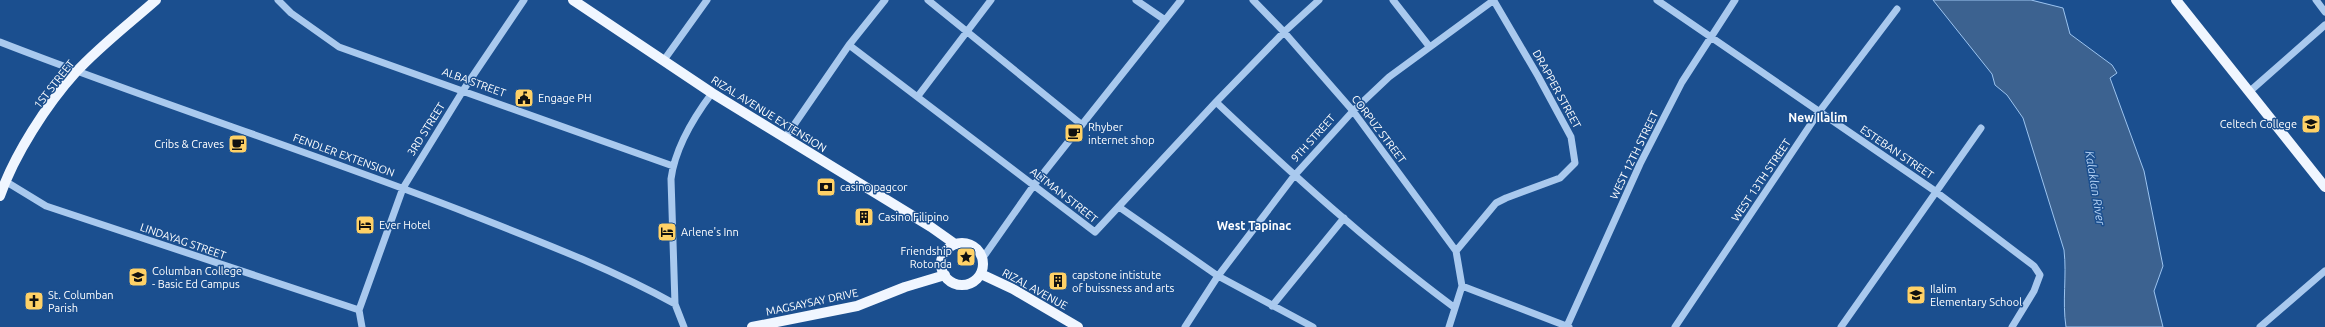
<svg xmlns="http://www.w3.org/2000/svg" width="2325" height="327" viewBox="0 0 2325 327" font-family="Ubuntu,sans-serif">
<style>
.water{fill:#3c6290;stroke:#9cc4f0}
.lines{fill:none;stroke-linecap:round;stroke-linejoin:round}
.minor{stroke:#a9c9ee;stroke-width:7}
.major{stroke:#f0f6ff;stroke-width:10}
.labels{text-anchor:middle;stroke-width:3;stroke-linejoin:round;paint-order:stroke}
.street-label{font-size:11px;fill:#fff;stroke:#1b4f8f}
.poi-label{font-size:11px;fill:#fff;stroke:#1b4f8f;text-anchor:start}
.neighbourhood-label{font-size:12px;font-weight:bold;fill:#fff;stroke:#1b4f8f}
.water-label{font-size:12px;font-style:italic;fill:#b5d3f5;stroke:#1b4f8f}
</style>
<rect width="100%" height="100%" fill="#1b4f8f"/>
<path class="water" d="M 1933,0 L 2031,0 L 2063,8 L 2070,34 L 2112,65 L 2117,73 L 2110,78 L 2144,171 L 2163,266 L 2154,291 L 2163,327 L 2066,327 C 2062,301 2067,276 2064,250 L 2023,118 L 2007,95 L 1995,85 L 1992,74 Z"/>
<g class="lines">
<path class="minor" d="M 278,0 L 291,13 L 339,47 L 673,166
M 928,0 L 1082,125
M 1136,0 L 1165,20
M 1253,0 L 1284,32 L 1353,111 L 1456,251 L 1462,286 L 1449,327
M 1393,0 L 1429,46
M 1657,0 L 1935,191 L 2034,266 L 2040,275 L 2034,291 L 2012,327
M 2316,0 L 2325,12
M 0,42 C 154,102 311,152 465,212 C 536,240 608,267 675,304
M 849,45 L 1095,232 L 1216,102 L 1284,32 L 1319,0
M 664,60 L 707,0
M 2249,92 L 2325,25
M 918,96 L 991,0
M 1216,102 C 1292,174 1370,245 1455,308
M 785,138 L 849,45 L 885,0
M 5,181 L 46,206 L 359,310
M 1119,207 L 1218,276 L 1313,327
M 1456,251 L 1496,203 L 1506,198 L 1560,178 L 1575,163 L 1571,137 L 1538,76 L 1494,1
M 982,259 L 1034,185 L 1181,0
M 1462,286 L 1569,327
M 1272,306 L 1344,218
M 1567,326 L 1640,164 L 1682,82 L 1735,0
M 362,327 L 359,310 L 403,188 L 464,89 L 524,0
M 684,327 L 675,304 L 671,179 C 675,148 694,117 712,93
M 1185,327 L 1218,276 L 1294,176 L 1353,111 L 1389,77 L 1494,0
M 1675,327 L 1819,112 L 1897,9
M 1841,327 L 1981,128
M 2260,327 L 2325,271"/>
<path class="major" d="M 573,0 L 712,93 L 931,227 L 955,244
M 2176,0 L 2325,187
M 0,196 C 14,155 47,104 76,72 C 100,46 130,23 156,0
M941 264a21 21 0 1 1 42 0a21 21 0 1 1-42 0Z
M 981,274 L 1013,289 L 1078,327
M 752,327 L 857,306 L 905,287 L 945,275"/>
</g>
<defs>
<g id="civic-square" transform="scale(1)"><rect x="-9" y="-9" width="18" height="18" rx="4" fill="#ffd166" stroke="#1b4f8f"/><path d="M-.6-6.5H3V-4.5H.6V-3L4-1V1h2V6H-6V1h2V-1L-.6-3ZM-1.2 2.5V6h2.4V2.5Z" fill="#111"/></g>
<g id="university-square" transform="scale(1)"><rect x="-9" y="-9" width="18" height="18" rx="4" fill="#ffd166" stroke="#1b4f8f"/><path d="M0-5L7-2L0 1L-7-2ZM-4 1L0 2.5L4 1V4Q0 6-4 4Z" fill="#111"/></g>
<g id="cafe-square" transform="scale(1)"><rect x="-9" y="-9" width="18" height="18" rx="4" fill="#ffd166" stroke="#1b4f8f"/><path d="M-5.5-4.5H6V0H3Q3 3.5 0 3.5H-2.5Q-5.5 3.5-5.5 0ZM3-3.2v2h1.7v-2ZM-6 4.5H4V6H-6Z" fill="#111"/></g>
<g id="bank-square" transform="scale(1)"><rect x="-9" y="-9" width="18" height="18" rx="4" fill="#ffd166" stroke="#1b4f8f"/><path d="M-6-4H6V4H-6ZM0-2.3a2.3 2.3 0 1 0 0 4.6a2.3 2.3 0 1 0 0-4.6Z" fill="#111"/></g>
<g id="building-square" transform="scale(1)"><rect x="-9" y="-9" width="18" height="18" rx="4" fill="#ffd166" stroke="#1b4f8f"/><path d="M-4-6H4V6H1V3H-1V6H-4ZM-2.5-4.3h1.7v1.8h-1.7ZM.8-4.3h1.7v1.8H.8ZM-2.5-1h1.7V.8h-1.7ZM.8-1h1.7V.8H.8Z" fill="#111"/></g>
<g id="hotel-square" transform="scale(1)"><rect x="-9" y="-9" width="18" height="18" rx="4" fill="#ffd166" stroke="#1b4f8f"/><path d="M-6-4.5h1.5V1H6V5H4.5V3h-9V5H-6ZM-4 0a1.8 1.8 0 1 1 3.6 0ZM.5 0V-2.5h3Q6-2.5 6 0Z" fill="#111"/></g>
<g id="sight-square" transform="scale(1)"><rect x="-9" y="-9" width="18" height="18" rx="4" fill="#ffd166" stroke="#1b4f8f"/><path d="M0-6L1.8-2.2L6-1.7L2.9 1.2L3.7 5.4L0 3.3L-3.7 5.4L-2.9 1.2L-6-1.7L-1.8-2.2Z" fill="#111"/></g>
<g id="school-square" transform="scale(1)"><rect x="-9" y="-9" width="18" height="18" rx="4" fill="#ffd166" stroke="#1b4f8f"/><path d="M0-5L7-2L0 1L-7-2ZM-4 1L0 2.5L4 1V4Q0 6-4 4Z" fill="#111"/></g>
<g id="church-square" transform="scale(1)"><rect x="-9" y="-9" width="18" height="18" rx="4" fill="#ffd166" stroke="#1b4f8f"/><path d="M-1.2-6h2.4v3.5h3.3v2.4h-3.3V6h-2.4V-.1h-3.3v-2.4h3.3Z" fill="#111"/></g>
</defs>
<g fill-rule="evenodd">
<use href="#civic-square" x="524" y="98"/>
<use href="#university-square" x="2311" y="124"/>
<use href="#cafe-square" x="1074" y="133"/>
<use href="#cafe-square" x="238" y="144"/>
<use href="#bank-square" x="826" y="187"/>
<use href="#building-square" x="864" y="217"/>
<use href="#hotel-square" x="365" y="225"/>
<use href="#hotel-square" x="667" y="232"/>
<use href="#sight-square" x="966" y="257"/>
<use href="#university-square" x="138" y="277"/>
<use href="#building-square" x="1058" y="281"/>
<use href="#school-square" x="1916" y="295"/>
<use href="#church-square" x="34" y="301"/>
</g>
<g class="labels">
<g class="street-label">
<text transform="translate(474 82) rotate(20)" y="4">ALBA STREET</text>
<text transform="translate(54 84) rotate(-52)" y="4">1ST STREET</text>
<text transform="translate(1557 89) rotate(61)" y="4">DRAPPER STREET</text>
<text transform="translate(769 114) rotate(32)" y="4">RIZAL AVENUE EXTENSION</text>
<text transform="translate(426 129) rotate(-58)" y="4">3RD STREET</text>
<text transform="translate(1379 129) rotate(53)" y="4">CORPUZ STREET</text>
<text transform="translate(1313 138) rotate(-48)" y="4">9TH STREET</text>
<text transform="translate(1897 152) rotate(34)" y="4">ESTEBAN STREET</text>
<text transform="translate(344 155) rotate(20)" y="4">FENDLER EXTENSION</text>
<text transform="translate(1634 155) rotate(-64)" y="4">WEST 12TH STREET</text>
<text transform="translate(1761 180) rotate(-56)" y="4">WEST 13TH STREET</text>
<text transform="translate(1064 195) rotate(38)" y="4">ALTMAN STREET</text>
<text transform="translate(183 241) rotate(19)" y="4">LINDAYAG STREET</text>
<text transform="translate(1035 289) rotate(29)" y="4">RIZAL AVENUE</text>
<text transform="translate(812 302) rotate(-12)" y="4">MAGSAYSAY DRIVE</text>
</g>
<g class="poi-label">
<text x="538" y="102">Engage PH</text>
<text x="2297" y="128" text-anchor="end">Celtech College</text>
<text x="1088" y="131">Rhyber<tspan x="1088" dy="13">internet shop</tspan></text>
<text x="224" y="148" text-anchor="end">Cribs &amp; Craves</text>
<text x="840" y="191">casino pagcor</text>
<text x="878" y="221">Casino Filipino</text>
<text x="379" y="229">Ever Hotel</text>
<text x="681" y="236">Arlene's Inn</text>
<text x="952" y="255" text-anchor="end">Friendship<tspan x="952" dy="13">Rotonda</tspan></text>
<text x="152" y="275">Columban College<tspan x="152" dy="13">- Basic Ed Campus</tspan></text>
<text x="1072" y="279">capstone intistute<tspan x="1072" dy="13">of buissness and arts</tspan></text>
<text x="1930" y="293">Ilalim<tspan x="1930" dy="13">Elementary School</tspan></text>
<text x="48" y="299">St. Columban<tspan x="48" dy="13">Parish</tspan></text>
</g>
<g class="neighbourhood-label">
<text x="1818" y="122">New Ilalim</text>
<text x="1254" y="230">West Tapinac</text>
</g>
<g class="water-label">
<text transform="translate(2095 188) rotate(81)" y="4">Kalaklan River</text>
</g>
</g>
</svg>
